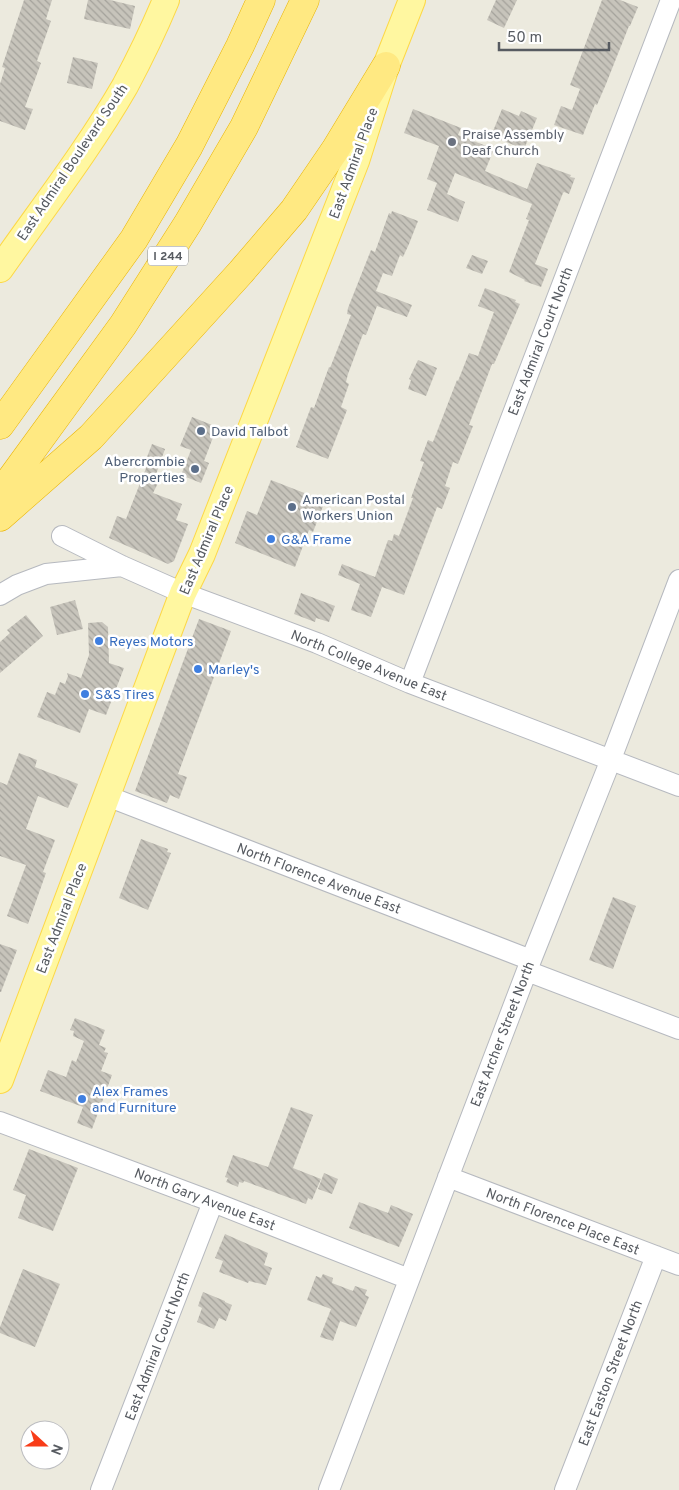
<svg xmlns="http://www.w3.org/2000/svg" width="679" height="1490" viewBox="0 0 679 1490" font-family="Overpass,sans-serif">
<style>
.building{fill:url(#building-back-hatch)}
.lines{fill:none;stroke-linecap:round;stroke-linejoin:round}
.minor-casing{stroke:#b6b9bf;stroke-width:22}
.major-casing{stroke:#fdd846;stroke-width:28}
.highway-casing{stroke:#eab400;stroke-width:29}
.minor{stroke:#fff;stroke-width:20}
.major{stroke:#fff7a0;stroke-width:26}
.highway{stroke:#ffe982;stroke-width:28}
.worship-dot{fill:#6b7280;stroke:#fff;stroke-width:2}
.service-dot{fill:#5c6f8a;stroke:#fff;stroke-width:2}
.shop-dot{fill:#3f7fe0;stroke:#fff;stroke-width:2}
.labels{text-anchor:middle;stroke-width:5;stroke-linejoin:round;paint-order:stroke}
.shield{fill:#fff;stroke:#898c90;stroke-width:1}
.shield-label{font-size:12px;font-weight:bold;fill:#575b61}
.worship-label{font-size:14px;fill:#5b616d;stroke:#fff;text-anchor:start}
.street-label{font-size:14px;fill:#575b61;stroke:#fff}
.service-label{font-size:14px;fill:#4e5e75;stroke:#fff;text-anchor:start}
.shop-label{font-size:14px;fill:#366cbe;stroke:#fff;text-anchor:start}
</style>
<defs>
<pattern id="building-back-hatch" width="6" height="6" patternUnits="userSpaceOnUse" patternTransform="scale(1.25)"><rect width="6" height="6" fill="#c7c4bb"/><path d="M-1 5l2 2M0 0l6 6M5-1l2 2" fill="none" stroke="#a4a29b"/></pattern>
</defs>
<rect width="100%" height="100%" fill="#eceade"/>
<path class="building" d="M 24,0 L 52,0 L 46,19 L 51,21 L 37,61 L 41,63 L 25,107 L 33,109 L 25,130 L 0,121 L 0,84 L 5,68 L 2,67 Z
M 88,0 L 110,0 L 135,6 L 130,29 L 84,19 Z
M 496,0 L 517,0 L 504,28 L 487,20 Z
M 602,0 L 620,0 L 638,7 L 630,26 L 629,26 L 606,84 L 597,105 L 595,104 L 583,135 L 554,125 L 561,106 L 572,110 L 580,89 L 570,85 Z
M 73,57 L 98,63 L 92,89 L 67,83 Z
M 413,109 L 461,128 L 458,135 L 494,149 L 485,171 L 527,189 L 537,163 L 571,175 L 570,177 L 575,178 L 569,194 L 564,192 L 563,193 L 535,264 L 548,269 L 541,287 L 524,281 L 525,280 L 509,272 L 529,220 L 526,219 L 532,204 L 455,173 L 447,194 L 465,202 L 458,222 L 427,210 L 437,183 L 427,179 L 439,146 L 404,133 Z
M 502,109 L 519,116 L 521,111 L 537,118 L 524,149 L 491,136 Z
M 392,211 L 418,221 L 409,244 L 403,257 L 400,255 L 392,276 L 383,273 L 376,291 L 412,305 L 407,317 L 377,306 L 366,335 L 363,334 L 348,374 L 346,382 L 349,384 L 341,407 L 347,410 L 328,459 L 296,447 L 311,407 L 314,408 L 329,367 L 330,368 L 351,315 L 347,314 L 348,308 L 371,250 L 375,252 L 389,213 L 391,214 Z
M 472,255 L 488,261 L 482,274 L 466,268 Z
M 485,288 L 516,300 L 515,302 L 520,304 L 494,364 L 492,364 L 469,425 L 473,426 L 458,464 L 453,462 L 445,486 L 450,488 L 442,509 L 437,507 L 404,595 L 382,587 L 371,617 L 351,610 L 360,584 L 338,575 L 342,564 L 375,577 L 388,540 L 392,541 L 394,534 L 399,536 L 413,498 L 411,498 L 424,462 L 420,461 L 428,440 L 433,442 L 457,380 L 458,381 L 469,353 L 478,356 L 494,312 L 478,306 Z
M 418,360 L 437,368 L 426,396 L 408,389 L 411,380 L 409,379 Z
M 192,417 L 217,427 L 204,461 L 209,463 L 201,483 L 181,475 L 191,450 L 180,446 Z
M 152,444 L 165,449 L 155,477 L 160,479 L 153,493 L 182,504 L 176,520 L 188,524 L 174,561 L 168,564 L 109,538 L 117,516 L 126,519 L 150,458 L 147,457 Z
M 271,480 L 325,501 L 313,532 L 309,530 L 295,567 L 235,543 L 247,511 L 257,515 Z
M 301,593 L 335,606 L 329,622 L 316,618 L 315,622 L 294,614 Z
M 75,600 L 83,629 L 57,635 L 50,607 Z
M 26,615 L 43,636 L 0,673 L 0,642 L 10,633 L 7,630 Z
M 199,619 L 231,631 L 178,774 L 187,777 L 179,799 L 170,795 L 167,803 L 135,791 Z
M 102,622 L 108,627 L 109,663 L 124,668 L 106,715 L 89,709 L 80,733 L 37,717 L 47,692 L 55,695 L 60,682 L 65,684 L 68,676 L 67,673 L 81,678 L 89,655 L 88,623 Z
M 19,753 L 37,760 L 35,767 L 78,784 L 68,808 L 38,796 L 26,829 L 55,840 L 43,872 L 46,873 L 28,924 L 7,916 L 26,865 L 0,856 L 0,782 L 7,785 Z
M 141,839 L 168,849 L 167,852 L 171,853 L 148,910 L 119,898 Z
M 613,897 L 636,906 L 613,969 L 589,960 Z
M 0,944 L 17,950 L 1,992 L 0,992 Z
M 75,1018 L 105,1030 L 99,1045 L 106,1048 L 104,1052 L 108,1053 L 101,1071 L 112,1075 L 92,1129 L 77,1123 L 83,1107 L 40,1091 L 48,1070 L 66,1077 L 72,1060 L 76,1062 L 84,1041 L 73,1036 L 74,1031 L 70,1030 Z
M 291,1107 L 313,1115 L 293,1168 L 321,1179 L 312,1200 L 308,1198 L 306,1204 L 244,1181 L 243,1183 L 239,1182 L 238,1187 L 226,1182 L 228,1178 L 225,1177 L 233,1155 L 268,1167 Z
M 29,1149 L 78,1168 L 53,1231 L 18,1218 L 26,1195 L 13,1190 Z
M 324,1173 L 338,1179 L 332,1194 L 318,1189 Z
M 359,1202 L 388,1213 L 391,1205 L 413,1214 L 399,1247 L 349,1228 Z
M 225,1234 L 268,1253 L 264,1265 L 272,1268 L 266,1285 L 249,1281 L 248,1283 L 219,1272 L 223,1261 L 215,1258 Z
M 23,1269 L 60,1284 L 35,1347 L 0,1333 L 0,1327 Z
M 323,1274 L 333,1278 L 332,1283 L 353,1291 L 355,1286 L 367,1290 L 365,1295 L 369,1297 L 356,1327 L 340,1321 L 333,1341 L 320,1337 L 331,1309 L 307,1300 L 316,1276 L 321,1278 Z
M 203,1292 L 225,1301 L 225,1302 L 232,1305 L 226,1321 L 219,1318 L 214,1329 L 197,1322 L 202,1308 L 198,1306 Z"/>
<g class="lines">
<g class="minor-casing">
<path id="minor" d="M 62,536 L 122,566 L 183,593 L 317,643 L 410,683 L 679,786
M 0,595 L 17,585 L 46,574 L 122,566
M 410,683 L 671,0
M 107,796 L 531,960
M 527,971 L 679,1029
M 0,1122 L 213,1202 L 409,1279
M 448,1177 L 679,1265
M 101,1490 L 213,1202
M 329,1490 L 531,960 L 606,772 L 679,580
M 565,1490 L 656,1256"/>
</g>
<g class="major-casing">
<path id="major" d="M 0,269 C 42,209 88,150 125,86 C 140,58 154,29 166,0
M 0,1080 L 183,593 L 202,554 L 356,161 L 386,66 L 412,0"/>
</g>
<g class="highway-casing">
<path id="highway" d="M 0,425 L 134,239 L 189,146 L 240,46 L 261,0
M 0,494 L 123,325 L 188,223 L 244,127 L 305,0
M 0,517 L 91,437 L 241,272 L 294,210 L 335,150 L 386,66"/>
</g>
<use href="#minor" class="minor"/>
<use href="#major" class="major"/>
<use href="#highway" class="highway"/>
</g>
<circle class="worship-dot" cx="452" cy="142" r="5"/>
<g class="service-dot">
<circle cx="201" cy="431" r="5"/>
<circle cx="195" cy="469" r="5"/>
<circle cx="292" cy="507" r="5"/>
</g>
<g class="shop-dot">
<circle cx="271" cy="539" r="5"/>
<circle cx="99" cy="641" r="5"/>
<circle cx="198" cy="669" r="5"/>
<circle cx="85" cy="694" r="5"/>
<circle cx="82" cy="1099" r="5"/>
</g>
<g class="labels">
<rect class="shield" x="148" y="246.5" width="40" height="19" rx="4"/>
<g class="shield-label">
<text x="168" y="260">I 244</text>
</g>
<g class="worship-label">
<text x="462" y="139">Praise Assembly<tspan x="462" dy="16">Deaf Church</tspan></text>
</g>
<g class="street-label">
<text transform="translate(72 162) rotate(-56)" y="5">East Admiral Boulevard South</text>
<text transform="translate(353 163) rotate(-70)" y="5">East Admiral Place</text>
<text transform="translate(540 341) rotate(-69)" y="5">East Admiral Court North</text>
<text transform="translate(206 540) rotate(-67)" y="5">East Admiral Place</text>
<text transform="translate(369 665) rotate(22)" y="5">North College Avenue East</text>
<text transform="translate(319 878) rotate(21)" y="5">North Florence Avenue East</text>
<text transform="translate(61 918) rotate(-69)" y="5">East Admiral Place</text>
<text transform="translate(502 1034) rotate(-69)" y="5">East Archer Street North</text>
<text transform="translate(205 1199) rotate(21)" y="5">North Gary Avenue East</text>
<text transform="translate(563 1221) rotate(21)" y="5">North Florence Place East</text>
<text transform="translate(157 1346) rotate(-69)" y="5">East Admiral Court North</text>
<text transform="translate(610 1373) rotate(-69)" y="5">East Easton Street North</text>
</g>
<g class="service-label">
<text x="211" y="436">David Talbot</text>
<text x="185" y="466" text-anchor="end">Abercrombie<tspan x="185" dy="16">Properties</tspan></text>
<text x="302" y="504">American Postal<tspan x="302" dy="16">Workers Union</tspan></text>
</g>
<g class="shop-label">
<text x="281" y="544">G&amp;A Frame</text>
<text x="109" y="646">Reyes Motors</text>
<text x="208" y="674">Marley's</text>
<text x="95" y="699">S&amp;S Tires</text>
<text x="92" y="1096">Alex Frames<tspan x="92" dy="16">and Furniture</tspan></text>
</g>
</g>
<g transform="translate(45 1445) rotate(111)"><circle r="24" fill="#ffffff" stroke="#bcbdc0"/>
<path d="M0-4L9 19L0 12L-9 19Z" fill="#f83c18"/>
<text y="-8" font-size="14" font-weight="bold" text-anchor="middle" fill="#575b61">N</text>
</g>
<path d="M499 42v8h110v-8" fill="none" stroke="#575b61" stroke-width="2.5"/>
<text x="507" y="42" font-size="15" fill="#575b61" stroke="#ffffff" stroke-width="4" paint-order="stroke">50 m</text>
</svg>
